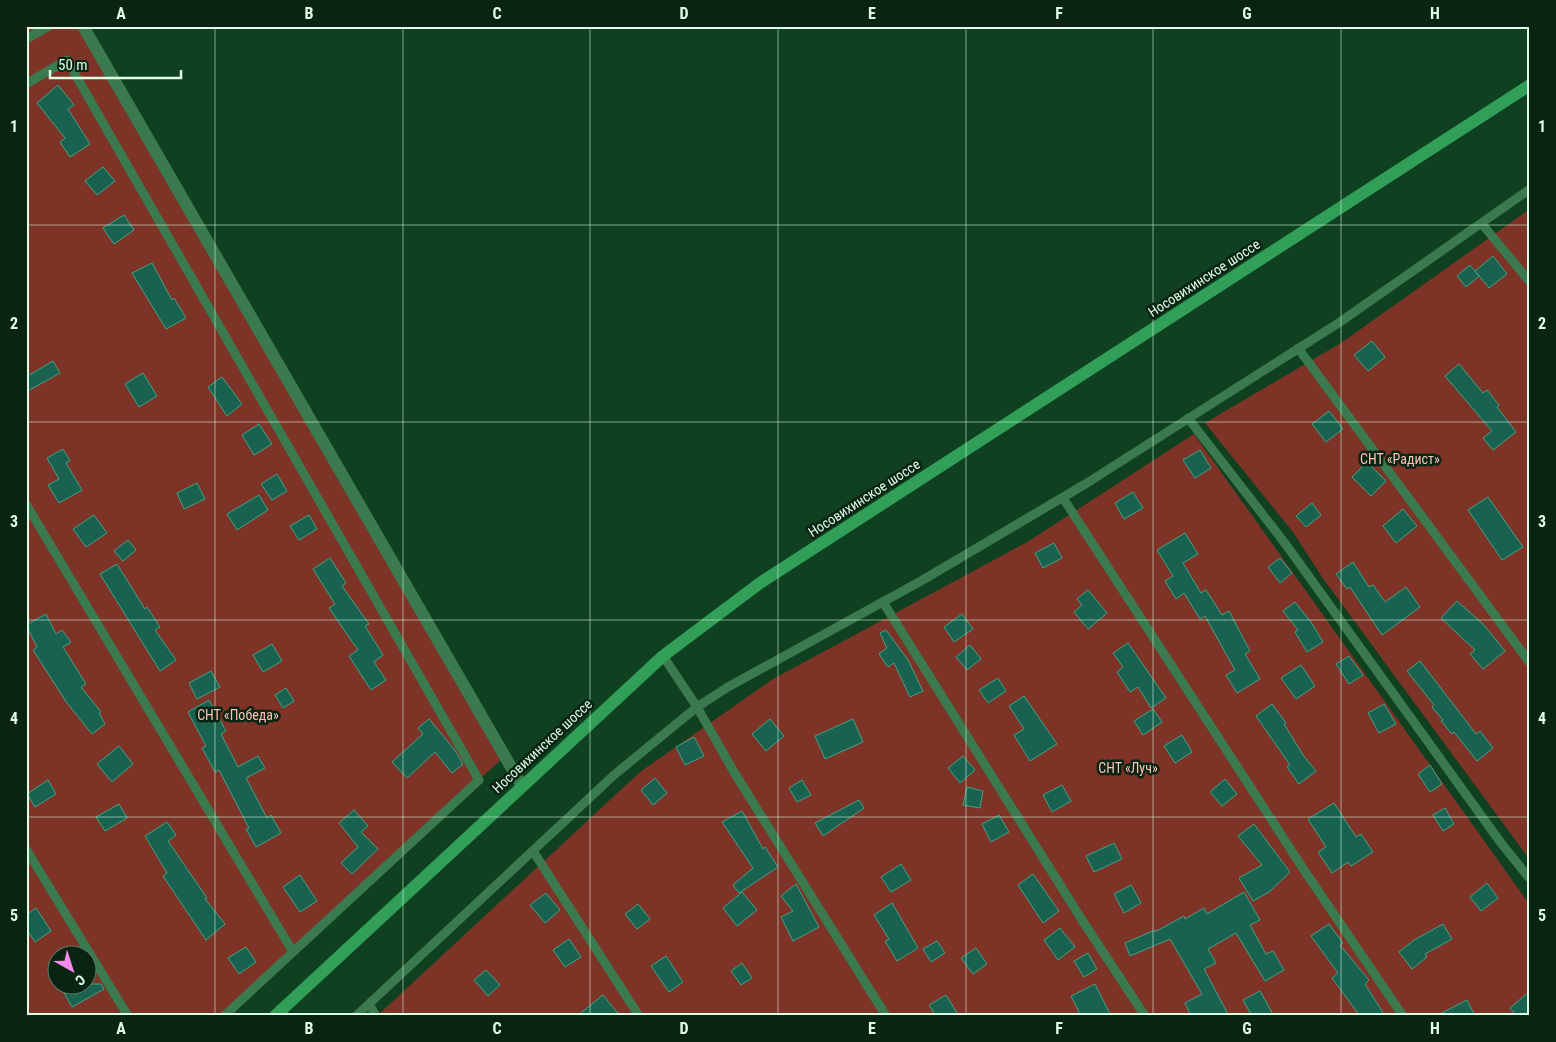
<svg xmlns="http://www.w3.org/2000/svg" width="1556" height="1042" viewBox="0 0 1556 1042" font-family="'Roboto Condensed',sans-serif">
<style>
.green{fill:#7e3327;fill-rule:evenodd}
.building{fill:#18624f;stroke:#45a186}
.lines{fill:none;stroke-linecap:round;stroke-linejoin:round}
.service{stroke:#3b7a4e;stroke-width:9}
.minor{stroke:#3b7a4e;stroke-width:12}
.secondary{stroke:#319f58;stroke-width:12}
.grid{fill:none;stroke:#ddfee4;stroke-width:1;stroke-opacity:0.55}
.labels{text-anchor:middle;stroke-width:5;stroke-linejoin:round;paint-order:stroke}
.street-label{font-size:14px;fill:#ddfee4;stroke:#092412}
.park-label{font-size:14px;fill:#ffc2b5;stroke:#092412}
.neatline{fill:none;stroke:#ddfee4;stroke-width:2}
.grid-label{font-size:16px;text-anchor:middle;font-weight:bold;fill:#ddfee4}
</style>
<rect width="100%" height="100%" fill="#0f4121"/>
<path class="green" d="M 26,26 L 83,26 L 505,756 L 224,1016 L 26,1016 ZM 58,954 L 88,954 L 88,984 L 58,984 Z
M 1530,209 L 1530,860 L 1322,577 L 1293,532 L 1205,423 L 1341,343 Z
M 1194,434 L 1530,905 L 1530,1016 L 377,1016 L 640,772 L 773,679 L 1029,541 Z"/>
<path class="building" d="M 58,85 L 74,105 L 68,109 L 90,144 L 70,157 L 60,142 L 65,138 L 37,103 Z
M 103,167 L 115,181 L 97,195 L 85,181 Z
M 124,215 L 134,230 L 114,244 L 103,228 Z
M 1493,256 L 1507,274 L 1489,288 L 1475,271 Z
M 152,263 L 172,300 L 174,298 L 186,318 L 166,329 L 132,273 Z
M 1470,265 L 1479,276 L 1466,287 L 1457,276 Z
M 1372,341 L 1385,357 L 1368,371 L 1354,355 Z
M 53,361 L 60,373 L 26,392 L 26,377 Z
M 1459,364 L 1483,393 L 1487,390 L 1499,405 L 1497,407 L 1516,432 L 1493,450 L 1483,438 L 1492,431 L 1445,376 Z
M 143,373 L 157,396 L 139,407 L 125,384 Z
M 222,377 L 242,404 L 227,416 L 208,387 Z
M 1329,411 L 1343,429 L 1326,442 L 1312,424 Z
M 259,424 L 272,444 L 254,455 L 242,435 Z
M 63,449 L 70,461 L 66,463 L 82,490 L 59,503 L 48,485 L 59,479 L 47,458 Z
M 1200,450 L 1211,468 L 1195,478 L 1183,460 Z
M 1367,462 L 1386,481 L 1371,496 L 1352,477 Z
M 277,474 L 287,491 L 272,500 L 261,484 Z
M 197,483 L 205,499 L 184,509 L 177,493 Z
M 1133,492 L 1143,508 L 1124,519 L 1115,503 Z
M 259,495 L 268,510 L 237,530 L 227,514 Z
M 1488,497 L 1523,547 L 1502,560 L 1468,510 Z
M 1312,503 L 1321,515 L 1306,527 L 1296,516 Z
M 1403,509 L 1417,526 L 1396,543 L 1383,526 Z
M 94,515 L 107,533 L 86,547 L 73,529 Z
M 309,515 L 317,529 L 299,540 L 290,526 Z
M 1185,533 L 1198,554 L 1183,563 L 1201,593 L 1206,590 L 1222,615 L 1229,611 L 1250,651 L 1245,654 L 1260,679 L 1237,693 L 1226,675 L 1235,670 L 1205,616 L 1200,619 L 1184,593 L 1176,599 L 1165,581 L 1173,576 L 1157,550 Z
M 128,540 L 136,550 L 123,561 L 114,551 Z
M 1054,543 L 1062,558 L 1043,568 L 1035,553 Z
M 330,558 L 346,583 L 342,586 L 369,624 L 365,626 L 383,655 L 374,662 L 386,680 L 371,690 L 349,656 L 358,650 L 329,608 L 335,604 L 313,569 Z
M 1280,558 L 1292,573 L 1280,583 L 1268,567 Z
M 1353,562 L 1369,587 L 1373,585 L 1385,602 L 1406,587 L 1420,607 L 1382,635 L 1350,587 L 1347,589 L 1336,574 Z
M 117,564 L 145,609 L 147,607 L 160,627 L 155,630 L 176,660 L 160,671 L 100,574 Z
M 1088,590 L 1107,613 L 1088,629 L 1074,612 L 1082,605 L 1077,599 Z
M 1457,601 L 1483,624 L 1505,651 L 1483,669 L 1470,654 L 1475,650 L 1441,618 Z
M 1295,602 L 1311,622 L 1323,642 L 1307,652 L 1295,632 L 1298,630 L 1283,611 Z
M 46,614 L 56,634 L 62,630 L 71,642 L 63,647 L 86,684 L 81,687 L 101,712 L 99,713 L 105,724 L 92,734 L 67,703 L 33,650 L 37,647 L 26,625 Z
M 962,614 L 973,629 L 954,642 L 944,627 Z
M 886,630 L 908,660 L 923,691 L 910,697 L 894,663 L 888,667 L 879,654 L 887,648 L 880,633 Z
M 1128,643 L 1166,698 L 1151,708 L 1138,687 L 1130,692 L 1117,672 L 1123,667 L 1113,653 Z
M 272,644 L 282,661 L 263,672 L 253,655 Z
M 970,645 L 981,659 L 967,670 L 956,657 Z
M 1349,656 L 1363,675 L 1349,684 L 1336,664 Z
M 1420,661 L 1476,734 L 1480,731 L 1493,748 L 1477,761 L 1454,732 L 1452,734 L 1441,721 L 1443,720 L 1432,707 L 1434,705 L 1407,671 Z
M 1301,665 L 1315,686 L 1296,699 L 1281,678 Z
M 211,671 L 220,687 L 197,699 L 189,683 Z
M 998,678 L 1006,691 L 988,703 L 979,690 Z
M 286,688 L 294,701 L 283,708 L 275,695 Z
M 1024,696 L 1057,744 L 1030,761 L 1014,735 L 1024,729 L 1009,706 Z
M 209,700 L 226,731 L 221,734 L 238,767 L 258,756 L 265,768 L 246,778 L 267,818 L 271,815 L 281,833 L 256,847 L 246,829 L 249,828 L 219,770 L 215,772 L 202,748 L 206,746 L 188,712 Z
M 1272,704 L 1286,723 L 1284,724 L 1303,755 L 1316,771 L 1299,784 L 1287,767 L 1290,765 L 1256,716 Z
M 1384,704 L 1396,724 L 1379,733 L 1368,713 Z
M 1153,709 L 1162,722 L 1143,735 L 1134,721 Z
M 429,719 L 454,749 L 463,764 L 452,773 L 435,752 L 407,778 L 392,762 L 423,734 L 418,728 Z
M 770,719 L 784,736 L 766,751 L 752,734 Z
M 853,719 L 863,742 L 825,759 L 815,736 Z
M 1182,735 L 1192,752 L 1175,763 L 1164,746 Z
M 694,737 L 704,756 L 685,765 L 676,747 Z
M 119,746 L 133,764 L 112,782 L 97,764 Z
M 963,756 L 975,770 L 960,783 L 948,768 Z
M 1430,765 L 1442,784 L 1430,792 L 1418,774 Z
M 655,778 L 667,793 L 653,805 L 641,790 Z
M 1225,779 L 1237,794 L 1222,806 L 1210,792 Z
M 48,780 L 56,794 L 35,807 L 27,794 Z
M 802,780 L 811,795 L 797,802 L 789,788 Z
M 1062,785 L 1071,801 L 1052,812 L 1043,795 Z
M 967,787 L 983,791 L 980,808 L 963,805 Z
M 859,800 L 864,808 L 823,836 L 815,823 Z
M 1334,803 L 1356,837 L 1361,834 L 1373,852 L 1351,866 L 1348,862 L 1332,873 L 1318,852 L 1326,847 L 1308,819 Z
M 119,804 L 127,818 L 105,831 L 96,817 Z
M 1445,808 L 1454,824 L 1443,831 L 1433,815 Z
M 354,810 L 368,826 L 361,832 L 378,849 L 352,874 L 341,863 L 358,847 L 339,823 Z
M 742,811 L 763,849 L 765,847 L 778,867 L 739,893 L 733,885 L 753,868 L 722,822 Z
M 999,815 L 1009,832 L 991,842 L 982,824 Z
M 167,822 L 176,835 L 168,841 L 207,898 L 205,899 L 225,924 L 206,940 L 163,876 L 167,873 L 145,836 Z
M 1254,824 L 1290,872 L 1269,892 L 1253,901 L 1239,878 L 1262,865 L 1238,836 Z
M 1114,843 L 1122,859 L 1094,872 L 1086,856 Z
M 901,864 L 911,880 L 891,892 L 881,877 Z
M 1033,874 L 1059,911 L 1043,923 L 1018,885 Z
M 300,875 L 317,901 L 300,912 L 283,887 Z
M 1487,883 L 1498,898 L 1481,911 L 1470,897 Z
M 796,884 L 819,927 L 793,941 L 781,917 L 793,911 L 781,896 Z
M 1131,885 L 1141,903 L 1124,913 L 1114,894 Z
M 742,892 L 757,910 L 737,926 L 723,908 Z
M 1244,892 L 1260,920 L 1250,925 L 1266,954 L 1273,951 L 1284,970 L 1265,981 L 1236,933 L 1208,949 L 1216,963 L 1204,969 L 1229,1016 L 1191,1016 L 1185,1003 L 1202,994 L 1170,939 L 1130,956 L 1125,943 L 1155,930 L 1155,932 L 1184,916 L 1185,919 L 1204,908 L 1207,914 Z
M 546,893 L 560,910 L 545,923 L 530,905 Z
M 892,903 L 918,948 L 897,961 L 885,941 L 889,939 L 874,915 Z
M 638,904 L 650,919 L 637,929 L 625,914 Z
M 36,908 L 51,931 L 35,942 L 26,928 L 26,915 Z
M 1329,924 L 1343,943 L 1340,945 L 1369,980 L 1365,984 L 1385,1016 L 1360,1016 L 1332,978 L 1338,973 L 1311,936 Z
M 1443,924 L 1452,939 L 1425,954 L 1427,957 L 1412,969 L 1399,952 L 1414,940 Z
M 1060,928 L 1075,947 L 1058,960 L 1044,940 Z
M 569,939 L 581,957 L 565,967 L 553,950 Z
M 937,941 L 945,953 L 931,962 L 923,949 Z
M 246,947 L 256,962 L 239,974 L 228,958 Z
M 976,948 L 987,964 L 973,974 L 961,958 Z
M 1088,953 L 1097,969 L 1084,977 L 1074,961 Z
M 666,956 L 683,982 L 669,992 L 651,966 Z
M 742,963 L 752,978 L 741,985 L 731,971 Z
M 486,970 L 500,985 L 488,996 L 474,980 Z
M 59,984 L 101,984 L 104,989 L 72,1007 Z
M 1095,984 L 1111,1016 L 1081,1016 L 1071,996 Z
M 1260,991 L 1274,1016 L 1252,1016 L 1243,1000 Z
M 1530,991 L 1530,1012 L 1525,1016 L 1517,1016 L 1510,1008 Z
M 603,995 L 620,1016 L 577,1016 Z
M 946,995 L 959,1016 L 936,1016 L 929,1005 Z
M 1467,1000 L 1475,1016 L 1436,1016 Z"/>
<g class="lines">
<path class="service" d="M 26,39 L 49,26
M 26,84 L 67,60 L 479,780 L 224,1016
M 1482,224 L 1530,282
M 1298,348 L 1530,663
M 1188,418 L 1284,542 L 1501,843 L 1530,879
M 1063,498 L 1306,873 L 1403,1016
M 26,504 L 293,952
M 883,602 L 1082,920 L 1145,1016
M 663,656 L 697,707 L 734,772 L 886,1016
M 26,849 L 128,1016
M 533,851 L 639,1016
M 369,1004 L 376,1016
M 356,1016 L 614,775 L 697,707 L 728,687 L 921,581 L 1087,483 L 1340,322 L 1530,189"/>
<path class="minor" d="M 83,26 L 522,786"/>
<path class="secondary" d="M 275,1016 L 663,656 L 760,583 L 1530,85"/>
</g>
<path class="grid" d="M 215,26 L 215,1016M 403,26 L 403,1016M 590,26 L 590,1016M 778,26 L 778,1016M 966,26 L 966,1016M 1153,26 L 1153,1016M 1341,26 L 1341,1016M 26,225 L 1530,225M 26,422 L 1530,422M 26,620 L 1530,620M 26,817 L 1530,817"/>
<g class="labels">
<g class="street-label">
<text transform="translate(1204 278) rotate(-33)" y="5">Носовихинское шоссе</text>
<text transform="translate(864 498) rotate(-33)" y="5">Носовихинское шоссе</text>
<text transform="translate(542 746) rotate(-43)" y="5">Носовихинское шоссе</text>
</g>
<g class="park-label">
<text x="1400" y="464">СНТ «Радист»</text>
<text x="238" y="720">СНТ «Победа»</text>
<text x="1128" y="773">СНТ «Луч»</text>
</g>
</g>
<rect width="1556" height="1042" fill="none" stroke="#092412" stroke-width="55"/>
<g transform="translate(72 970) rotate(141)"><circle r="24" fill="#092412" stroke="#5e7b66"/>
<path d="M0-4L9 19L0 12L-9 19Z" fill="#f788eb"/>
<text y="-8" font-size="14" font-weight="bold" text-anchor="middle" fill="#ddfee4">С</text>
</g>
<path d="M50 70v8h131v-8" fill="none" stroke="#ddfee4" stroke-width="2.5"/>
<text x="58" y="70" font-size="15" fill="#ddfee4" stroke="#092412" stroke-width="4" paint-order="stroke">50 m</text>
<rect x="28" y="28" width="1500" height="986" class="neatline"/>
<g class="grid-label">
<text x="121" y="19">A</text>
<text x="309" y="19">B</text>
<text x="497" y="19">C</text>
<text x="684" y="19">D</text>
<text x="872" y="19">E</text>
<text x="1059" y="19">F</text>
<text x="1247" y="19">G</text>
<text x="1435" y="19">H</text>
<text x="14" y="132">1</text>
<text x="1542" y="132">1</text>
<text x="14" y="329">2</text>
<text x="1542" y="329">2</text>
<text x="14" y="527">3</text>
<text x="1542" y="527">3</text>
<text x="14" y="724">4</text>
<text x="1542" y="724">4</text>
<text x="14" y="921">5</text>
<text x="1542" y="921">5</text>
<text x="121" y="1034">A</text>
<text x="309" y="1034">B</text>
<text x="497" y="1034">C</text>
<text x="684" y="1034">D</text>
<text x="872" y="1034">E</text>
<text x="1059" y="1034">F</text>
<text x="1247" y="1034">G</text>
<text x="1435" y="1034">H</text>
</g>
</svg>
